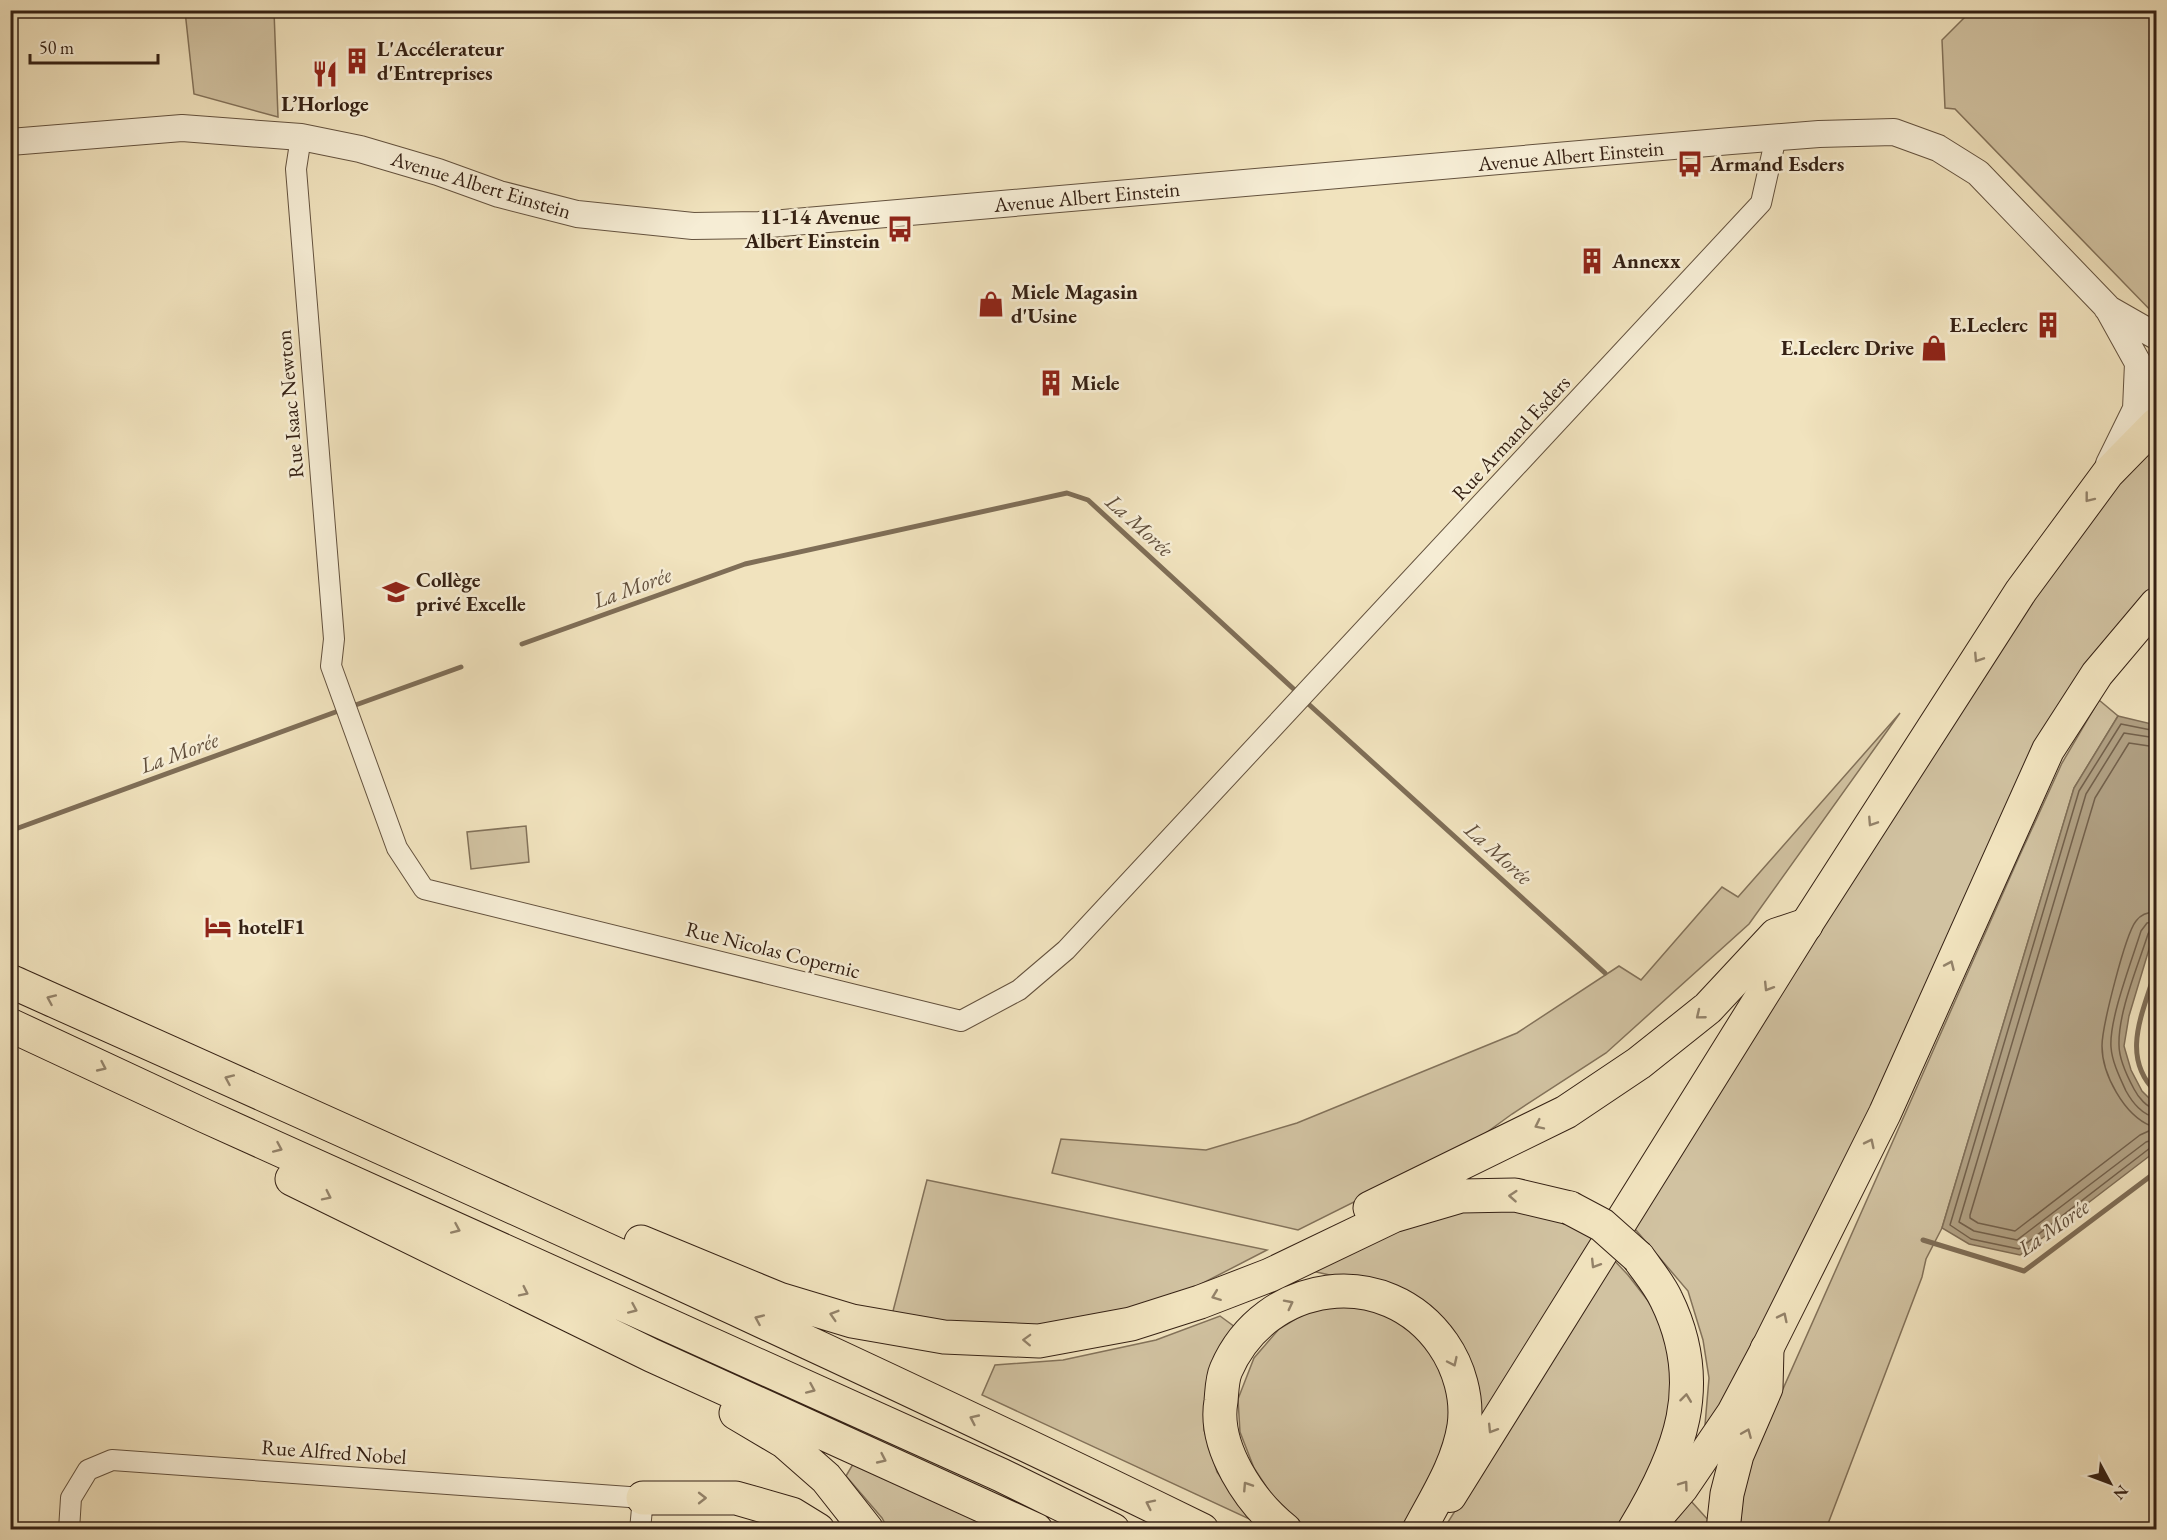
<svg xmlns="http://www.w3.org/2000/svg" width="2167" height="1540" viewBox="0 0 2167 1540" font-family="'EB Garamond',serif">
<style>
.green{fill:#d1c2a1;stroke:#83725a;stroke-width:1.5}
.water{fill:#b1a184;stroke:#7f6e57;stroke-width:1.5}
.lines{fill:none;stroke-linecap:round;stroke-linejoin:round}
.shore{stroke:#73614c;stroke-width:1.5}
.stream{stroke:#7f6e57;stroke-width:5}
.minor-casing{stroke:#64523e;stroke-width:22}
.tertiary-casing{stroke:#64523e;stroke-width:28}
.primary-casing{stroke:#352114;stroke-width:34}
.motorway-casing{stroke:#352114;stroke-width:35}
.minor{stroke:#f6edd5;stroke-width:20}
.tertiary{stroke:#f6edd5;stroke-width:26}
.primary{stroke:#f1e3be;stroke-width:32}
.motorway{stroke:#f1e3be;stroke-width:33}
.motorway-bridge-casing{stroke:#352114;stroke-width:35;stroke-linecap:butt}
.motorway-bridge{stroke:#f1e3be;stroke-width:33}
.oneway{stroke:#938269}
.labels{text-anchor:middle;stroke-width:5;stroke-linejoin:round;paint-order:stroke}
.poi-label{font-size:21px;font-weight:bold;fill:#352114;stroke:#f6edd5;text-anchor:start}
.street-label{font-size:21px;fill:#352114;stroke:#f6edd5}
.water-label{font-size:22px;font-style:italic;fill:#604e3b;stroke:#f6edd5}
</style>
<rect width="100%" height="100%" fill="#f1e3be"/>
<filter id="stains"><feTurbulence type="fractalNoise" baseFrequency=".00333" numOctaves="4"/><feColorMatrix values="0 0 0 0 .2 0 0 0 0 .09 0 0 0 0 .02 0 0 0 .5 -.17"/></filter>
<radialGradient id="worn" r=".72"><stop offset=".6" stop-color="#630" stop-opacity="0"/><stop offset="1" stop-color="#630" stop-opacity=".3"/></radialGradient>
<path class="green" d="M 1972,10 L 2156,11 L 2156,316 L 1955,109 L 1945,108 L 1942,40 Z
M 185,11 L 274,11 L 278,117 L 194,94 Z
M 2156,441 L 2156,586 L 2122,623 L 1711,1430 L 1705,1425 L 1709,1378 L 1703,1340 L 1688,1291 L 1629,1222 L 2088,514 Z
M 2099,700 L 2118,716 L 2074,788 L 1942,1228 L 1926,1259 L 1922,1277 L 1826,1529 L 1743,1530 L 1740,1528 L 1744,1485 L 1755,1452 L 2019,857 L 2062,763 Z
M 1900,713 L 1749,924 L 1606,1053 L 1512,1114 L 1472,1143 L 1298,1230 L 1052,1173 L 1061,1139 L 1206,1150 L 1297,1123 L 1517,1033 L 1619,966 L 1641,980 L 1722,887 L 1738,897 Z
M 526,826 L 529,862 L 471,869 L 467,832 Z
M 927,1180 L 1267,1250 L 1170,1300 L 1042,1326 L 944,1323 L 892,1315 Z
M 1508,1208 L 1565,1219 L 1598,1240 L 1473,1435 L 1474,1383 L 1347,1279 L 1312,1271 L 1390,1234 L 1460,1212 Z
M 1614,1260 L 1628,1275 L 1649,1302 L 1675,1350 L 1677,1406 L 1621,1530 L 1443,1530 Z
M 1348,1305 L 1382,1310 L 1418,1331 L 1451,1387 L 1452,1426 L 1431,1486 L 1405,1529 L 1307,1529 L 1271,1494 L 1254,1468 L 1240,1432 L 1238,1399 L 1254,1358 L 1279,1329 L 1312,1309 Z
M 1220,1316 L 1239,1330 L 1206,1390 L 1204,1430 L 1217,1472 L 1238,1501 L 1271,1529 L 982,1395 L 995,1365 L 1063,1360 L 1156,1340 Z
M 856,1459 L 1008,1529 L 888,1529 L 882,1518 L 846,1476 Z
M 1690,1500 L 1710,1522 L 1711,1529 L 1661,1530 Z"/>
<path class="water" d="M 2118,716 L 2156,725 L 2156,926 L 2129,1016 L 2124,1046 L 2131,1070 L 2142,1091 L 2156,1105 L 2156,1151 L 2020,1255 L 1969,1244 L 1942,1228 L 2074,788 Z"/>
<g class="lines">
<path class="shore" d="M 2156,731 L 2121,724 L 2079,791 L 1950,1225 L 1971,1239 L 2019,1249 L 2150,1148 L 2156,1147
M 2156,738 L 2124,733 L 2086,794 L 1959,1222 L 1974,1231 L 2017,1240 L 2146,1142 L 2156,1139
M 2156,747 L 2129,743 L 2095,798 L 1970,1215 L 1970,1218 L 1978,1223 L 2015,1231 L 2140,1135 L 2151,1130 L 2151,1126 C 2124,1115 2102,1074 2102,1046 C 2102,1027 2125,935 2136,921 C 2141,914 2148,912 2156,912
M 2156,921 L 2147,923 L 2141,931 C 2132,960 2109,1019 2111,1047 C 2112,1062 2120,1078 2126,1091 C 2132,1102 2143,1116 2156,1117
M 2156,928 L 2151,929 L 2148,934 C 2138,966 2118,1012 2119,1045 C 2119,1060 2127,1076 2134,1089 C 2138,1097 2147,1108 2156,1109"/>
<path class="stream" d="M 522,644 L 745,564 L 1067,493 L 1088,500 L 1298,693
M 1304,700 L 1605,973
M 350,707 L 461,667
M 10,831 L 341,710
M 2156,969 C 2144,1011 2119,1056 2156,1092
M 1923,1240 L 2024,1271 L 2156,1172"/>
<g class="minor-casing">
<path id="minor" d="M 301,137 L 296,169 L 334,639 L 331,666 L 397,848 L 424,889 L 961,1021 L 1019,990 L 1066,950 L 1761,203 L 1776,137
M 69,1530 L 71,1498 L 88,1470 L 112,1460 L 643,1498 L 640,1530"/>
</g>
<g class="tertiary-casing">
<path id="tertiary" d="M 10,142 L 182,128 L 301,137 L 360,149 L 438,172 L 499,194 L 577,214 L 693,226 L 759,225 L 1731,141 L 1819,134 L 1894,132 L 1938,148 L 1978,173 L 2107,307 L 2138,363 L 2156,386
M 2107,308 L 2156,336
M 2109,464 L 2136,409 L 2138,363"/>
</g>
<g class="primary-casing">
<path id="primary" d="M 1450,1496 L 1806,925 L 2021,591 L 2108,473 L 2156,424
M 1646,1530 L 1682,1488 L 1733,1413 L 1767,1349 L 1885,1113 L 2048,750 L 2097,674 L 2156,604"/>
</g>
<g class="motorway-casing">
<path id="motorway" d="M 10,981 C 410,1160 809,1338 1202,1530
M 10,1025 L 205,1116 L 1001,1475 L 1113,1530
M 292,1179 L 651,1355 L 1036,1530
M 1370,1208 L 1566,1112 L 1639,1063 L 1708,1008 L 1776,935 L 1806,925
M 641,1242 L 779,1299 L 852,1321 L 944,1337 L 1039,1341 L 1131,1324 L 1200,1302 L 1270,1275 L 1393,1216 L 1461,1196 L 1515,1195 L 1570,1208
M 736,1413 L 785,1442 L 826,1478 L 867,1530
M 643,1498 L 736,1498 L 792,1514 L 818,1530
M 1285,1530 C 1250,1502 1213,1447 1221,1401 C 1222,1391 1222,1379 1226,1370 C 1265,1279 1386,1262 1443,1344 C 1459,1367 1468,1398 1464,1426 C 1458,1464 1437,1496 1419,1530
M 1634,1530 C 1680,1454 1708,1384 1666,1299 C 1659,1284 1647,1270 1638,1257
M 1723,1530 L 1727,1494 L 1737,1455 L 1766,1388 L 1767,1349"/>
</g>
<use href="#minor" class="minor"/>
<use href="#tertiary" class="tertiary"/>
<use href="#primary" class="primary"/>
<use href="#motorway" class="motorway"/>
<g class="motorway-bridge-casing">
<path id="motorway-bridge" d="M 1570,1208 L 1602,1225 L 1638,1257"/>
</g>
<use href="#motorway-bridge" class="motorway-bridge"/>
</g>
<defs><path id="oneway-chevron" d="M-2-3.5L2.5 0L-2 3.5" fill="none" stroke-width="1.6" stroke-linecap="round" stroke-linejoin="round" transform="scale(1.5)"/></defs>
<g class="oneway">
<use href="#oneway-chevron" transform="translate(2089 498) rotate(128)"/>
<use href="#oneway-chevron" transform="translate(1978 658) rotate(123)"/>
<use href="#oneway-chevron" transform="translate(1872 822) rotate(123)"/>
<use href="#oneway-chevron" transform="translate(1950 965) rotate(-66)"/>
<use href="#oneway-chevron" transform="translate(1768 987) rotate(122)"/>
<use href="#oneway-chevron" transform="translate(51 999) rotate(-156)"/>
<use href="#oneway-chevron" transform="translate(1700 1015) rotate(141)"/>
<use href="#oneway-chevron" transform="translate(102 1067) rotate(25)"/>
<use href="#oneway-chevron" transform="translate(229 1079) rotate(-156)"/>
<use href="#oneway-chevron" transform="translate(1539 1125) rotate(154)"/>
<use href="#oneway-chevron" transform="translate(1870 1143) rotate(-64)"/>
<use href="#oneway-chevron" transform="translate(278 1148) rotate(24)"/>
<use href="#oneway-chevron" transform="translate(327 1196) rotate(26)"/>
<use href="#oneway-chevron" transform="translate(1513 1196) rotate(-176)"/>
<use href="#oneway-chevron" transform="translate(456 1229) rotate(24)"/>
<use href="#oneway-chevron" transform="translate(1595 1264) rotate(122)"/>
<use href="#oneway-chevron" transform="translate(524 1292) rotate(26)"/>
<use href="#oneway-chevron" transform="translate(1216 1296) rotate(159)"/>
<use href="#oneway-chevron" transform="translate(1289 1304) rotate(-27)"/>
<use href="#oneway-chevron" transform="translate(633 1309) rotate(24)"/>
<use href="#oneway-chevron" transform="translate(834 1315) rotate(-163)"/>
<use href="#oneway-chevron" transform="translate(1783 1317) rotate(-64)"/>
<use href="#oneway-chevron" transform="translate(759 1319) rotate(-156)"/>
<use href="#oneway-chevron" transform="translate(1027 1340) rotate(-178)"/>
<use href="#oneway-chevron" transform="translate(1453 1362) rotate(65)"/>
<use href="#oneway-chevron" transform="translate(811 1389) rotate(24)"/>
<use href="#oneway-chevron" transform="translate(1686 1398) rotate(-83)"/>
<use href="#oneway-chevron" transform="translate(974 1419) rotate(-155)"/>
<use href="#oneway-chevron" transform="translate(1492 1429) rotate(122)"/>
<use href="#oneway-chevron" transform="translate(1747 1433) rotate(-67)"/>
<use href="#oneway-chevron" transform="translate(882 1459) rotate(25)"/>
<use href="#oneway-chevron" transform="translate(1684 1485) rotate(-54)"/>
<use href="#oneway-chevron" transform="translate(1247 1486) rotate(-123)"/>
<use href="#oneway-chevron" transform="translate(702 1498)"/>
<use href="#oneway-chevron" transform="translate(1150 1504) rotate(-154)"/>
</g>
<defs>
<g id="building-bare" transform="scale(2.07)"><path d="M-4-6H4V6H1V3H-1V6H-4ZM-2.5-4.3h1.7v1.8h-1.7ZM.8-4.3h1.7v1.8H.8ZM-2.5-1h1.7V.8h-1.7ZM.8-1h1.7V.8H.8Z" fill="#8f2418" stroke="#f6edd5" stroke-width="2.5" paint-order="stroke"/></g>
<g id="restaurant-bare" transform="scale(2.07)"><path d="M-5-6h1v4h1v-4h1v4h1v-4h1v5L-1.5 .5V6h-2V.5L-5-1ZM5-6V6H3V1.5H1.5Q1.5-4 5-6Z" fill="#8f2418" stroke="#f6edd5" stroke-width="2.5" paint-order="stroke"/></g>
<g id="bus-bare" transform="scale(2.07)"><path d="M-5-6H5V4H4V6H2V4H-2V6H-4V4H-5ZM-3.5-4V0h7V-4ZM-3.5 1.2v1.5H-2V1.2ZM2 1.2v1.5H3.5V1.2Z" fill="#8f2418" stroke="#f6edd5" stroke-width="2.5" paint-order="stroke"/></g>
<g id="shop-bare" transform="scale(2.07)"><path d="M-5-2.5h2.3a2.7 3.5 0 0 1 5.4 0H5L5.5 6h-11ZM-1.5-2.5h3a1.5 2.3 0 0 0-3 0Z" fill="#8f2418" stroke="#f6edd5" stroke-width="2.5" paint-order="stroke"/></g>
<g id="school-bare" transform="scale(2.07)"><path d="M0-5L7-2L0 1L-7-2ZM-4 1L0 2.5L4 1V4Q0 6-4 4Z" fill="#8f2418" stroke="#f6edd5" stroke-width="2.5" paint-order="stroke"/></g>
<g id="hotel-bare" transform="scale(2.07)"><path d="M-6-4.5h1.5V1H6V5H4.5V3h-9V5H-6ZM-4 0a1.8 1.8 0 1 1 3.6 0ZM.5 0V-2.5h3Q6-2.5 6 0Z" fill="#8f2418" stroke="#f6edd5" stroke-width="2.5" paint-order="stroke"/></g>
</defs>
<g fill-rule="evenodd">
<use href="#building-bare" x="357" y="61"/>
<use href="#restaurant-bare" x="325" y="74"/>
<use href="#bus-bare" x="1690" y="164"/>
<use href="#bus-bare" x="900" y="229"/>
<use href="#building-bare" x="1592" y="261"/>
<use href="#shop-bare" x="991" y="304"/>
<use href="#building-bare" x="2048" y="325"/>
<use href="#shop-bare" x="1934" y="348"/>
<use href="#building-bare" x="1051" y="383"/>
<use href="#school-bare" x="396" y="592"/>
<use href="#hotel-bare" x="218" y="927"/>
</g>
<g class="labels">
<g class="poi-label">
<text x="377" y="56">L'Accélerateur<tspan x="377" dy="24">d'Entreprises</tspan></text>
<text x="325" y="111" text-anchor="middle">L’Horloge</text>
<text x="1710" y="171">Armand Esders</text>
<text x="880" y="224" text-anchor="end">11-14 Avenue<tspan x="880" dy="24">Albert Einstein</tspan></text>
<text x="1612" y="268">Annexx</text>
<text x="1011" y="299">Miele Magasin<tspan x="1011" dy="24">d'Usine</tspan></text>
<text x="2028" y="332" text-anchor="end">E.Leclerc</text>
<text x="1914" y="355" text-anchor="end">E.Leclerc Drive</text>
<text x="1071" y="390">Miele</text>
<text x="416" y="587">Collège<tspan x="416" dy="24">privé Excelle</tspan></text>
<text x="238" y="934">hotelF1</text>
</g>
<g class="street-label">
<text transform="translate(1571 156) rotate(-5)" y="7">Avenue Albert Einstein</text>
<text transform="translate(481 185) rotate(17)" y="7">Avenue Albert Einstein</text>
<text transform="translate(1087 197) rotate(-5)" y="7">Avenue Albert Einstein</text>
<text transform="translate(290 404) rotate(-95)" y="7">Rue Isaac Newton</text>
<text transform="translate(1511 438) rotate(-47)" y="7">Rue Armand Esders</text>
<text transform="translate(773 950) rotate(14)" y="7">Rue Nicolas Copernic</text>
<text transform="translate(334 1452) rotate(4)" y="7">Rue Alfred Nobel</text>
</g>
<g class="water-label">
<text transform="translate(1140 525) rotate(42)" y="8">La Morée</text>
<text transform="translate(632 587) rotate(-20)" y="8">La Morée</text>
<text transform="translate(179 752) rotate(-20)" y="8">La Morée</text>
<text transform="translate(1499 853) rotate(42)" y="8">La Morée</text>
<text transform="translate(2053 1227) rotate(-35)" y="8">La Morée</text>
</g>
</g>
<rect width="2167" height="1540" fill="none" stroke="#f1e3be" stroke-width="36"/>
<rect x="12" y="12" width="2143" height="1516" fill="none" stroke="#352114" stroke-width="3"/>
<rect x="18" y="18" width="2131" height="1504" fill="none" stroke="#352114" stroke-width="1.5"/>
<g transform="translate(2110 1483) rotate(131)" stroke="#f6edd5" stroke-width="4.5" paint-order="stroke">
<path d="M0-4.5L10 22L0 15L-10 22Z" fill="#352114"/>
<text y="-9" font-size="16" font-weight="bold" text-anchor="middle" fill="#352114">N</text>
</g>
<path d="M30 54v9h128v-9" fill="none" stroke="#352114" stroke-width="3"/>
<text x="39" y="54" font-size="18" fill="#352114" stroke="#f6edd5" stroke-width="4.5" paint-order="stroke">50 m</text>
<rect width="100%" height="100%" filter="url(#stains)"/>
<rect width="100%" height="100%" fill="url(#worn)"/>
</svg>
